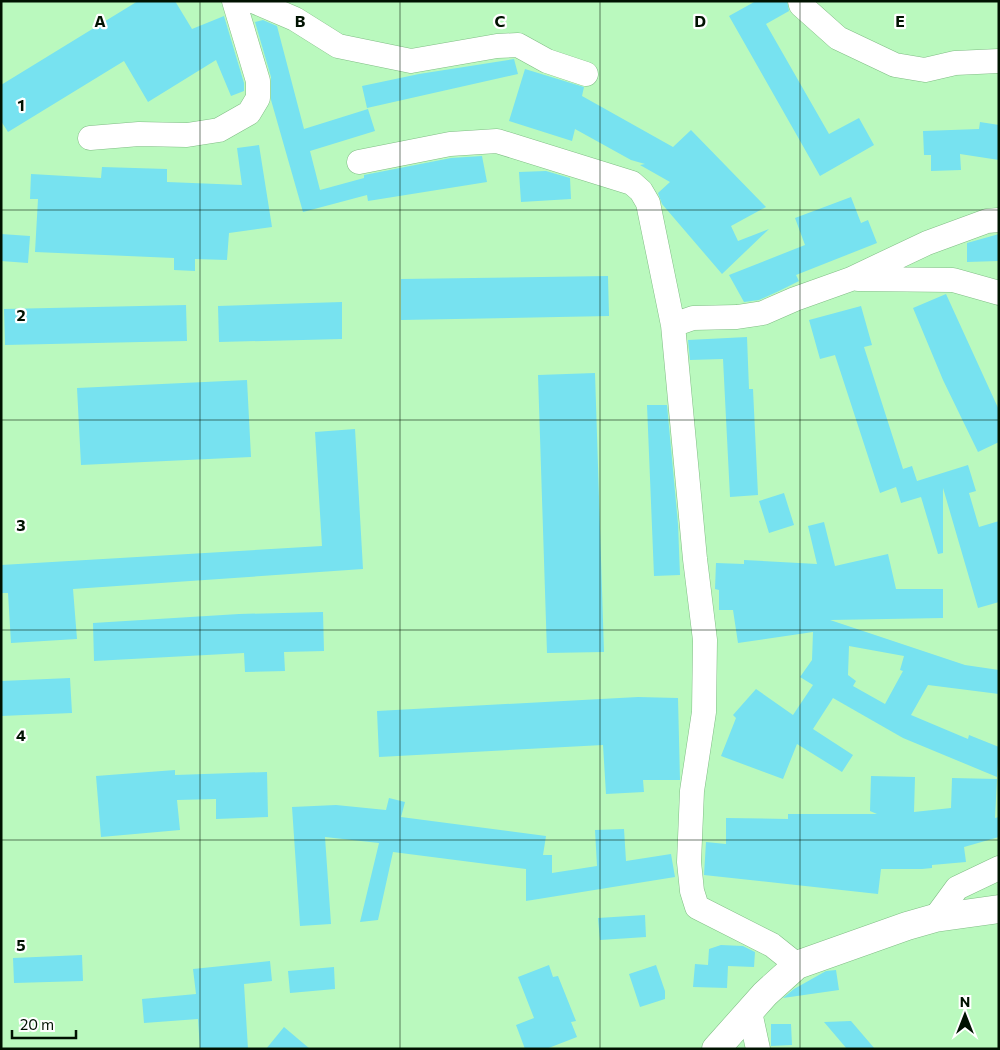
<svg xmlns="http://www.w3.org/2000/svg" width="1000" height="1050" viewBox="0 0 1000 1050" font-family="Commissioner,sans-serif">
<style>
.building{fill:#77e2f0;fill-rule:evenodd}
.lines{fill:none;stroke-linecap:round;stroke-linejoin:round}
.minor-casing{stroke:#80bd85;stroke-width:25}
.tertiary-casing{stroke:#80bd85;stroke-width:29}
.minor{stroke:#fff;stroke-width:24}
.tertiary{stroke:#fff;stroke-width:28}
.grid{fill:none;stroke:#001201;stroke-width:1;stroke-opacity:0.55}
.grid-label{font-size:16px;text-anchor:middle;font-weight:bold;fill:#001201;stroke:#fff;stroke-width:4.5;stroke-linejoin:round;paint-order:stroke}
</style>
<rect width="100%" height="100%" fill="#baf9be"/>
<path class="building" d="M 138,1 L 175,1 L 192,29 L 224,16 L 244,83 L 244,91 L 231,96 L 216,60 L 148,102 L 124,61 L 8,132 L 1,121 L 1,85 Z
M 756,1 L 787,1 L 789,11 L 766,24 L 829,134 L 859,118 L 874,145 L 820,176 L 729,16 Z
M 263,20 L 277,26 L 304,129 L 368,109 L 375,131 L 310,151 L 320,190 L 364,178 L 364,175 L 451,158 L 482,156 L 487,182 L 368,201 L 367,195 L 303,212 L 271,100 L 271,77 L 255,22 Z
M 514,59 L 518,74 L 367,108 L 362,86 L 419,74 Z
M 525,69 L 584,87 L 582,96 L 673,147 L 691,130 L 766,207 L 731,226 L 738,241 L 769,229 L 722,274 L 662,204 L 658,193 L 670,182 L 640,165 L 645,164 L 631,160 L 575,129 L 572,141 L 509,121 Z
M 980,122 L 999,125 L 999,160 L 960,154 L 961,170 L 931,171 L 931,155 L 924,155 L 923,131 L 979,129 Z
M 259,145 L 272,227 L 229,233 L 227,260 L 195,259 L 195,271 L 174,270 L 174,258 L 35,252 L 38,199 L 30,199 L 31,174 L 101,178 L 102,167 L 167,169 L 167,182 L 242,185 L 237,148 Z
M 546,171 L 570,178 L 571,199 L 521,202 L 519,172 Z
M 851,197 L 861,223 L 868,220 L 877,243 L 796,275 L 799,281 L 779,291 L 759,300 L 744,302 L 729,275 L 805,245 L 795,218 Z
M 1,234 L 30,236 L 28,263 L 1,261 Z
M 999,234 L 999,261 L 967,262 L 967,243 Z
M 608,276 L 609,316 L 401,320 L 401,279 Z
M 946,294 L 999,410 L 999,442 L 978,452 L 943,380 L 913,308 Z
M 342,302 L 342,339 L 219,342 L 218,306 Z
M 186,305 L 187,341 L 5,345 L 4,309 Z
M 861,306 L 872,345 L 864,347 L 903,469 L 912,466 L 917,481 L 968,465 L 976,491 L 969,493 L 979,527 L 999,521 L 999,602 L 978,608 L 943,488 L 943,553 L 938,554 L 921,497 L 901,503 L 896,487 L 880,493 L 835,355 L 820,359 L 809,320 Z
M 747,337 L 749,389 L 753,389 L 758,495 L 730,497 L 723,359 L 690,360 L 688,340 Z
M 595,373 L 604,652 L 547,653 L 538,375 Z
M 247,380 L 251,457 L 81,465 L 77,388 Z
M 647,405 L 667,405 L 678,524 L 680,575 L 654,576 Z
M 355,429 L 363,569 L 73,589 L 77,639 L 11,643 L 8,593 L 1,593 L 1,565 L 322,546 L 315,432 Z
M 784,493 L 794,525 L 769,533 L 759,501 Z
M 824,522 L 835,566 L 888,554 L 896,589 L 943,589 L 943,618 L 830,620 L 965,665 L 999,670 L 999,694 L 928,685 L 911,715 L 968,739 L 969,735 L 999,747 L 997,777 L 903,738 L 833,698 L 813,729 L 853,755 L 842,772 L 797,744 L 783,779 L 721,756 L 736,718 L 733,715 L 756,689 L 793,715 L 813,685 L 800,677 L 812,660 L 813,632 L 738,643 L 733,610 L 719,610 L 719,590 L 715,589 L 716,563 L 744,564 L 744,560 L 817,564 L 808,526 ZM 849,646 L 904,656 L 900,670 L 903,671 L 885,704 L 853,686 L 856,681 L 848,675 Z
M 323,612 L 324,651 L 284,652 L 285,671 L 245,672 L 244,653 L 94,661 L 93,623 L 239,614 Z
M 70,678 L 72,713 L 1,716 L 1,681 Z
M 638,697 L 678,698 L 680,780 L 643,780 L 644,792 L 606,794 L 603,745 L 379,757 L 377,711 Z
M 175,770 L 175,775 L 267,772 L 268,817 L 216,819 L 216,799 L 177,800 L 180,830 L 101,837 L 96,776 Z
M 871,776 L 915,777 L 914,812 L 951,808 L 952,778 L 997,779 L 995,818 L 999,817 L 999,837 L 964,847 L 966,862 L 932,865 L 932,868 L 922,869 L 881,869 L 878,894 L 704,875 L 706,842 L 726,844 L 726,818 L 788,819 L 788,814 L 877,814 L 870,811 Z
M 389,798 L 405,802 L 401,817 L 546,836 L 543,855 L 552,855 L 552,873 L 597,866 L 595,830 L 624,829 L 626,861 L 671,854 L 675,877 L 526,901 L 526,869 L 393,852 L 378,920 L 360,922 L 379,843 L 325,837 L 331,924 L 300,926 L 292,807 L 336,805 L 386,810 Z
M 645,915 L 646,937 L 600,940 L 598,918 Z
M 721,945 L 743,946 L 755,952 L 754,967 L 728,966 L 727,988 L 693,987 L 695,964 L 708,965 L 709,949 Z
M 82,955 L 83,981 L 14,983 L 13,958 Z
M 270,961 L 272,981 L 244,984 L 248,1049 L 200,1049 L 198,1019 L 144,1023 L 142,999 L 196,994 L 193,969 Z
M 549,965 L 553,977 L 558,976 L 576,1021 L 571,1022 L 577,1037 L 546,1049 L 525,1049 L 516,1025 L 534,1018 L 518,977 Z
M 656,965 L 665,991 L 665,999 L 640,1007 L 629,974 Z
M 334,967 L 335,989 L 290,993 L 288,971 Z
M 836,970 L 839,990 L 783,998 L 794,989 L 826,971 Z
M 851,1021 L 875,1049 L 847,1049 L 824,1022 Z
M 771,1024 L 791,1024 L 792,1045 L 771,1046 Z
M 284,1027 L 310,1049 L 266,1049 Z"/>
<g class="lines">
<g class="minor-casing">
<path id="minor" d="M 253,1 L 295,19 L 338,46 L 411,61 L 497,46 L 518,45 L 547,61 L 586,74
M 800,1 L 801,5 L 838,38 L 895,65 L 925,70 L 955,63 L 999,61
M 90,138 L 139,134 L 187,135 L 219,130 L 249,113 L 258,98 L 258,81 L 234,1
M 359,162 L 450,144 L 497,141 L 632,183 L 641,191 L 648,203 L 673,325
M 858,279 L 953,280 L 999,293
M 935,918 L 957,888 L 999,868
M 797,965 L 772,945 L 697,907 L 692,891 L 689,862 L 692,791 L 704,712 L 705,640 L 695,559 L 673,325 L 693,318 L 737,317 L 763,313 L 795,299 L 851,279 L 927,243 L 987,221 L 999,220
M 750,1012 L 758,1049"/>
</g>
<g class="tertiary-casing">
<path id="tertiary" d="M 716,1049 L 765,994 L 797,965 L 907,926 L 935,918 L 999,909"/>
</g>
<use href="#minor" class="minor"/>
<use href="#tertiary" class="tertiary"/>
</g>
<path class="grid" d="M 200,1 L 200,1049M 400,1 L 400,1049M 600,1 L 600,1049M 800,1 L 800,1049M 1,210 L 999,210M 1,420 L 999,420M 1,630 L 999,630M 1,840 L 999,840"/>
<g class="grid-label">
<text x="100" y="27">A</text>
<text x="300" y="27">B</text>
<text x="500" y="27">C</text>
<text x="700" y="27">D</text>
<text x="900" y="27">E</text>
<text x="21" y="111">1</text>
<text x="21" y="321">2</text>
<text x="21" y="531">3</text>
<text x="21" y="741">4</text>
<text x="21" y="951">5</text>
</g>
<rect width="1000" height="1050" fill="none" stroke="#001201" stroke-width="5"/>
<g transform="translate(965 1015)" stroke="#ffffff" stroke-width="4" paint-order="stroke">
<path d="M0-4L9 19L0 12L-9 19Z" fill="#001201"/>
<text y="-8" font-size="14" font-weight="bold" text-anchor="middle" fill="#001201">N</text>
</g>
<path d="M12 1030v8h64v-8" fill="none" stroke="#001201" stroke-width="2.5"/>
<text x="20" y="1030" font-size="15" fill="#001201" stroke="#ffffff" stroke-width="4" paint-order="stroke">20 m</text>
</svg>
